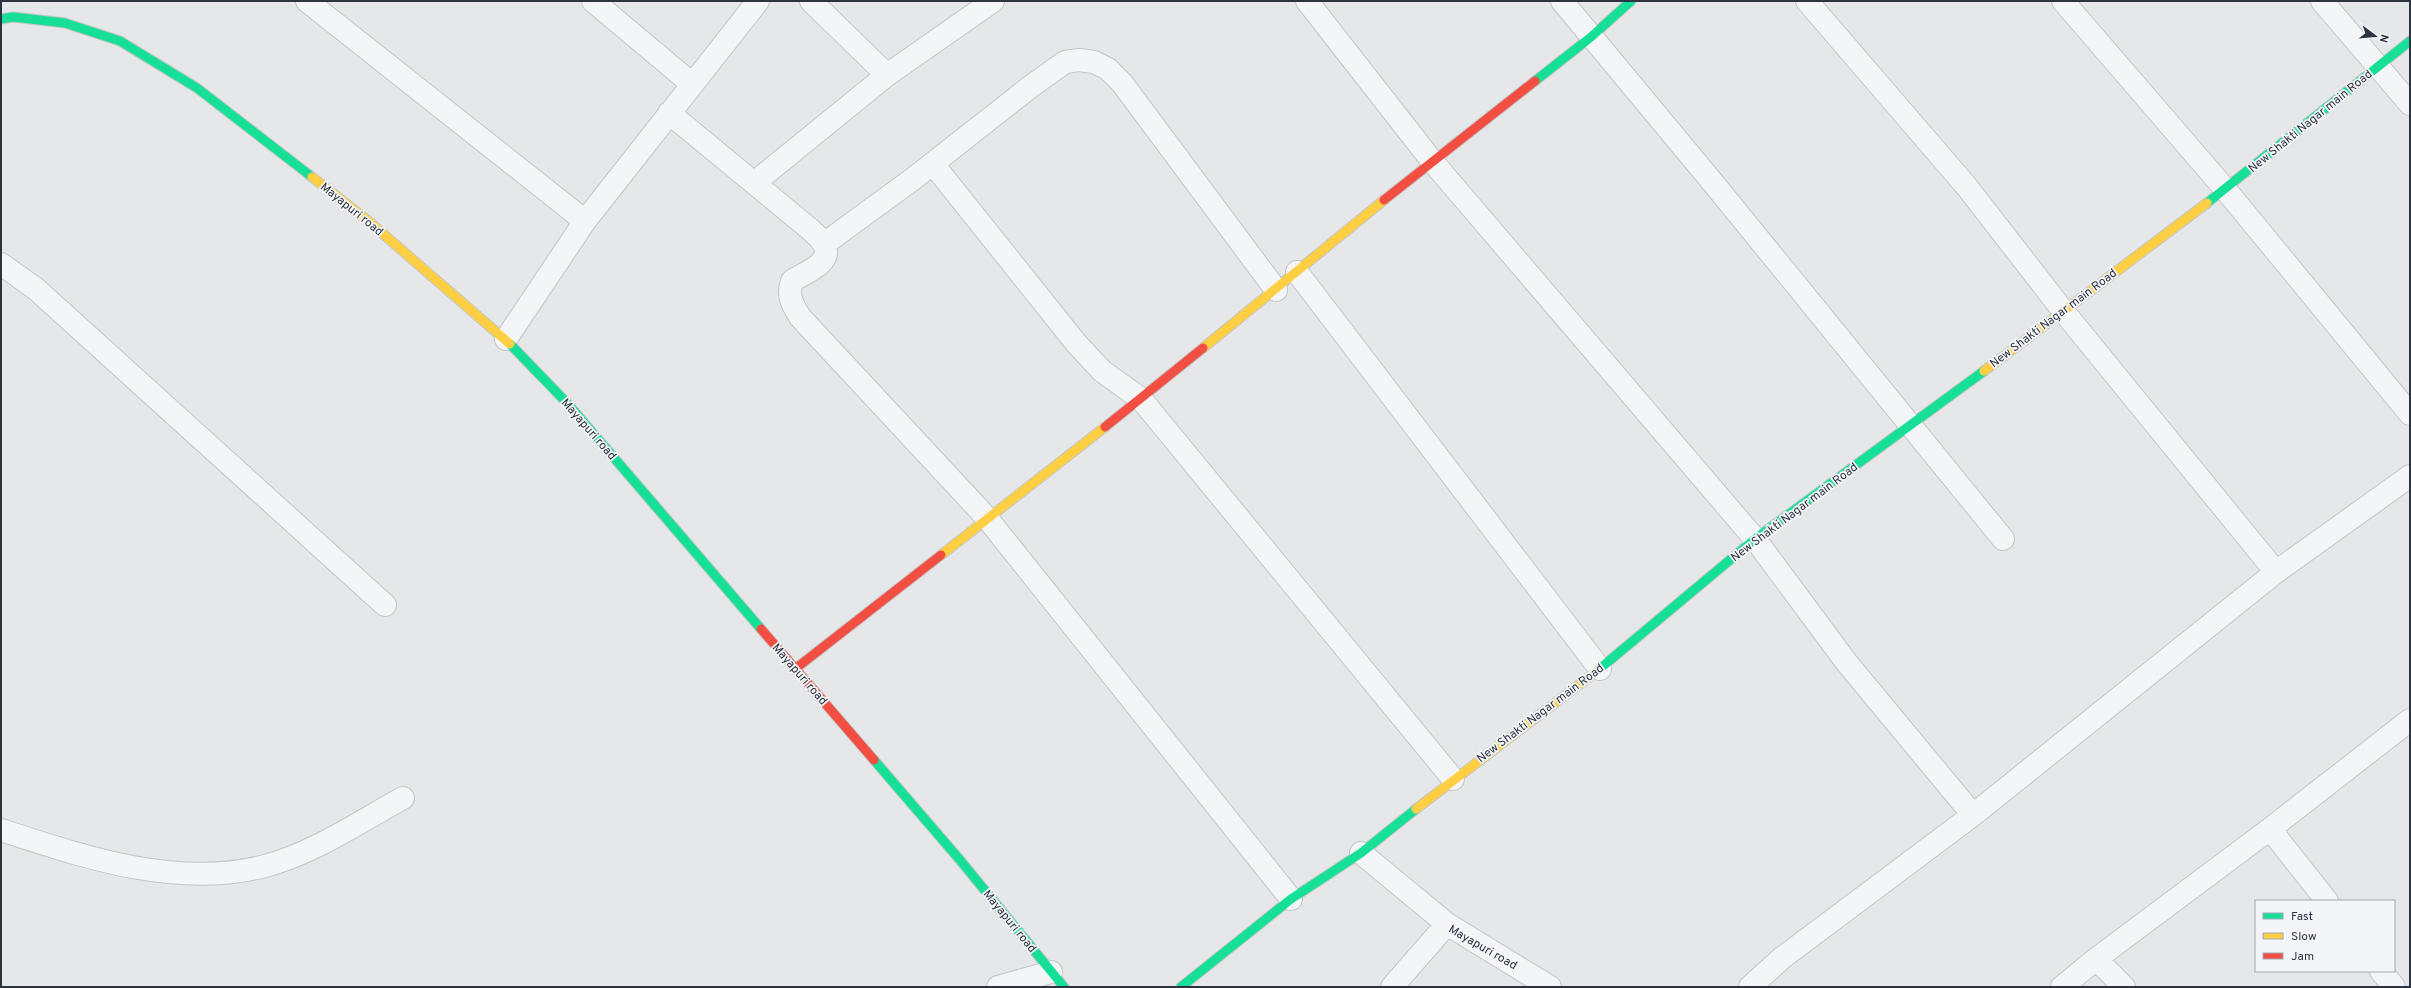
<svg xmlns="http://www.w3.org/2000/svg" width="2411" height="988" viewBox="0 0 2411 988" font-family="Overpass,sans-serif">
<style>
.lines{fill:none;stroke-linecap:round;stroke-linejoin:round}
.street-casing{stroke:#c3c5c7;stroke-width:24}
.fast-casing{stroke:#c3c5c7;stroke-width:11}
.slow-casing{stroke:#c3c5c7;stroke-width:11}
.jam-casing{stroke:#c3c5c7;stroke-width:11}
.street{stroke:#f4f5f6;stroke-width:22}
.fast{stroke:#16e098;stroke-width:9}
.slow{stroke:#ffcf43;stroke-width:9}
.jam{stroke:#f24e42;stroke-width:9}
.labels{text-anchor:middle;stroke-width:3.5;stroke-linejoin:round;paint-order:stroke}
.street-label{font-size:12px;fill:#2d3441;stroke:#f3f5f8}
</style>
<rect width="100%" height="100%" fill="#e5e7e9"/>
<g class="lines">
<g class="street-casing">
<path id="street" d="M 307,1 L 585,221
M 593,1 L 692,84
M 811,1 L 887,75
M 1307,1 L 1432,161 L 1755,539 L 1847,663 L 1973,815
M 1562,1 L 1714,184 L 2003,539
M 1807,1 L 1967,187 L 2064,312 L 2276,572
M 2063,1 L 2225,189 L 2410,414
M 2322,1 L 2410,104
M 669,113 L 811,230 C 815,234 821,239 824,244 C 834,264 803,273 792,281 C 787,296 792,304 800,317 L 987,518 L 1291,899
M 933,164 L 1076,343 L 1102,371 L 1141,399 L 1453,779
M 754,183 L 887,75 L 993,1
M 824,244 L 913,179 L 1030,87 L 1065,62 L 1079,60 L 1094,62 L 1108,69 L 1122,83 L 1276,290
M 1,264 L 36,289 L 385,605
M 1297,272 L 1600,669
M 506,339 L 585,221 L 758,1
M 2270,829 L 2327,901
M 1,830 C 84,857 177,889 265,866 C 314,853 359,822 403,798
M 1361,853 L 1447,924
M 2096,959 L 2124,987
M 2381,971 L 2394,987
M 998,987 L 1051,972
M 1392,987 L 1447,924 L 1550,987
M 1750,987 L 1782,958 L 1973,815 L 2276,572 L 2410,476
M 2062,987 L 2096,959 L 2270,829 L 2410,720"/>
</g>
<g class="fast-casing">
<path id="fast" d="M 1,19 L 13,17 L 65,23 L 120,41 L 197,88 L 312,177
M 1535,81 L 1591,37 L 1631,1
M 2207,203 L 2410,41
M 510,344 L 567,403 L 761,629
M 1597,671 L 1755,539 L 1984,371
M 874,760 L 960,860 L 1064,987
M 1181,987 L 1291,899 L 1361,853 L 1416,809"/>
</g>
<g class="slow-casing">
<path id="slow" d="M 312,177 L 367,220 L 510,344
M 1203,348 L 1384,200
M 1984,371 L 2207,203
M 941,555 L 1105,427
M 1416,809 L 1597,671"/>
</g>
<g class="jam-casing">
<path id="jam" d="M 1384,200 L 1535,81
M 1105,427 L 1203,348
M 761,629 L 874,760
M 795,669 L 941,555"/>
</g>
<use href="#street" class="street"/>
<use href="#fast" class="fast"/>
<use href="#slow" class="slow"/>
<use href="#jam" class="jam"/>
</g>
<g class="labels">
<g class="street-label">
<text transform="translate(2310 121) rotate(-39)" y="4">New Shakti Nagar main Road</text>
<text transform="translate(352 209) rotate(39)" y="4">Mayapuri road</text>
<text transform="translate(2053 318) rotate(-37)" y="4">New Shakti Nagar main Road</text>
<text transform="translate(589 429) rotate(49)" y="4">Mayapuri road</text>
<text transform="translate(1794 512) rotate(-37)" y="4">New Shakti Nagar main Road</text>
<text transform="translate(800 674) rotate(49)" y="4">Mayapuri road</text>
<text transform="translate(1540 713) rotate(-37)" y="4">New Shakti Nagar main Road</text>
<text transform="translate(1010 921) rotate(51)" y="4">Mayapuri road</text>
<text transform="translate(1483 947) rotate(30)" y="4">Mayapuri road</text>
</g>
</g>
<rect width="2411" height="988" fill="none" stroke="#2d3441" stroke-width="4"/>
<rect x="2255" y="900" width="140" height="72" fill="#f3f5f8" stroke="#a4a8af"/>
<rect x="2263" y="913" width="20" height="6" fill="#16e098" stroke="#a4a8af"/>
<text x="2291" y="920" font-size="12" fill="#2d3441">Fast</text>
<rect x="2263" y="933" width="20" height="6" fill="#ffcf43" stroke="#a4a8af"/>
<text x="2291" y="940" font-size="12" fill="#2d3441">Slow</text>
<rect x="2263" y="953" width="20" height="6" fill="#f24e42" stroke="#a4a8af"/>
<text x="2291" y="960" font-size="12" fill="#2d3441">Jam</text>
<g transform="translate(2375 36) rotate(106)" stroke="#f3f5f8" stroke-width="3" paint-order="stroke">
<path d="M0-3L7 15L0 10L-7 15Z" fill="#2d3441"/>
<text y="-6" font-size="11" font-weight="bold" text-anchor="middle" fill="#2d3441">N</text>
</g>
</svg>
